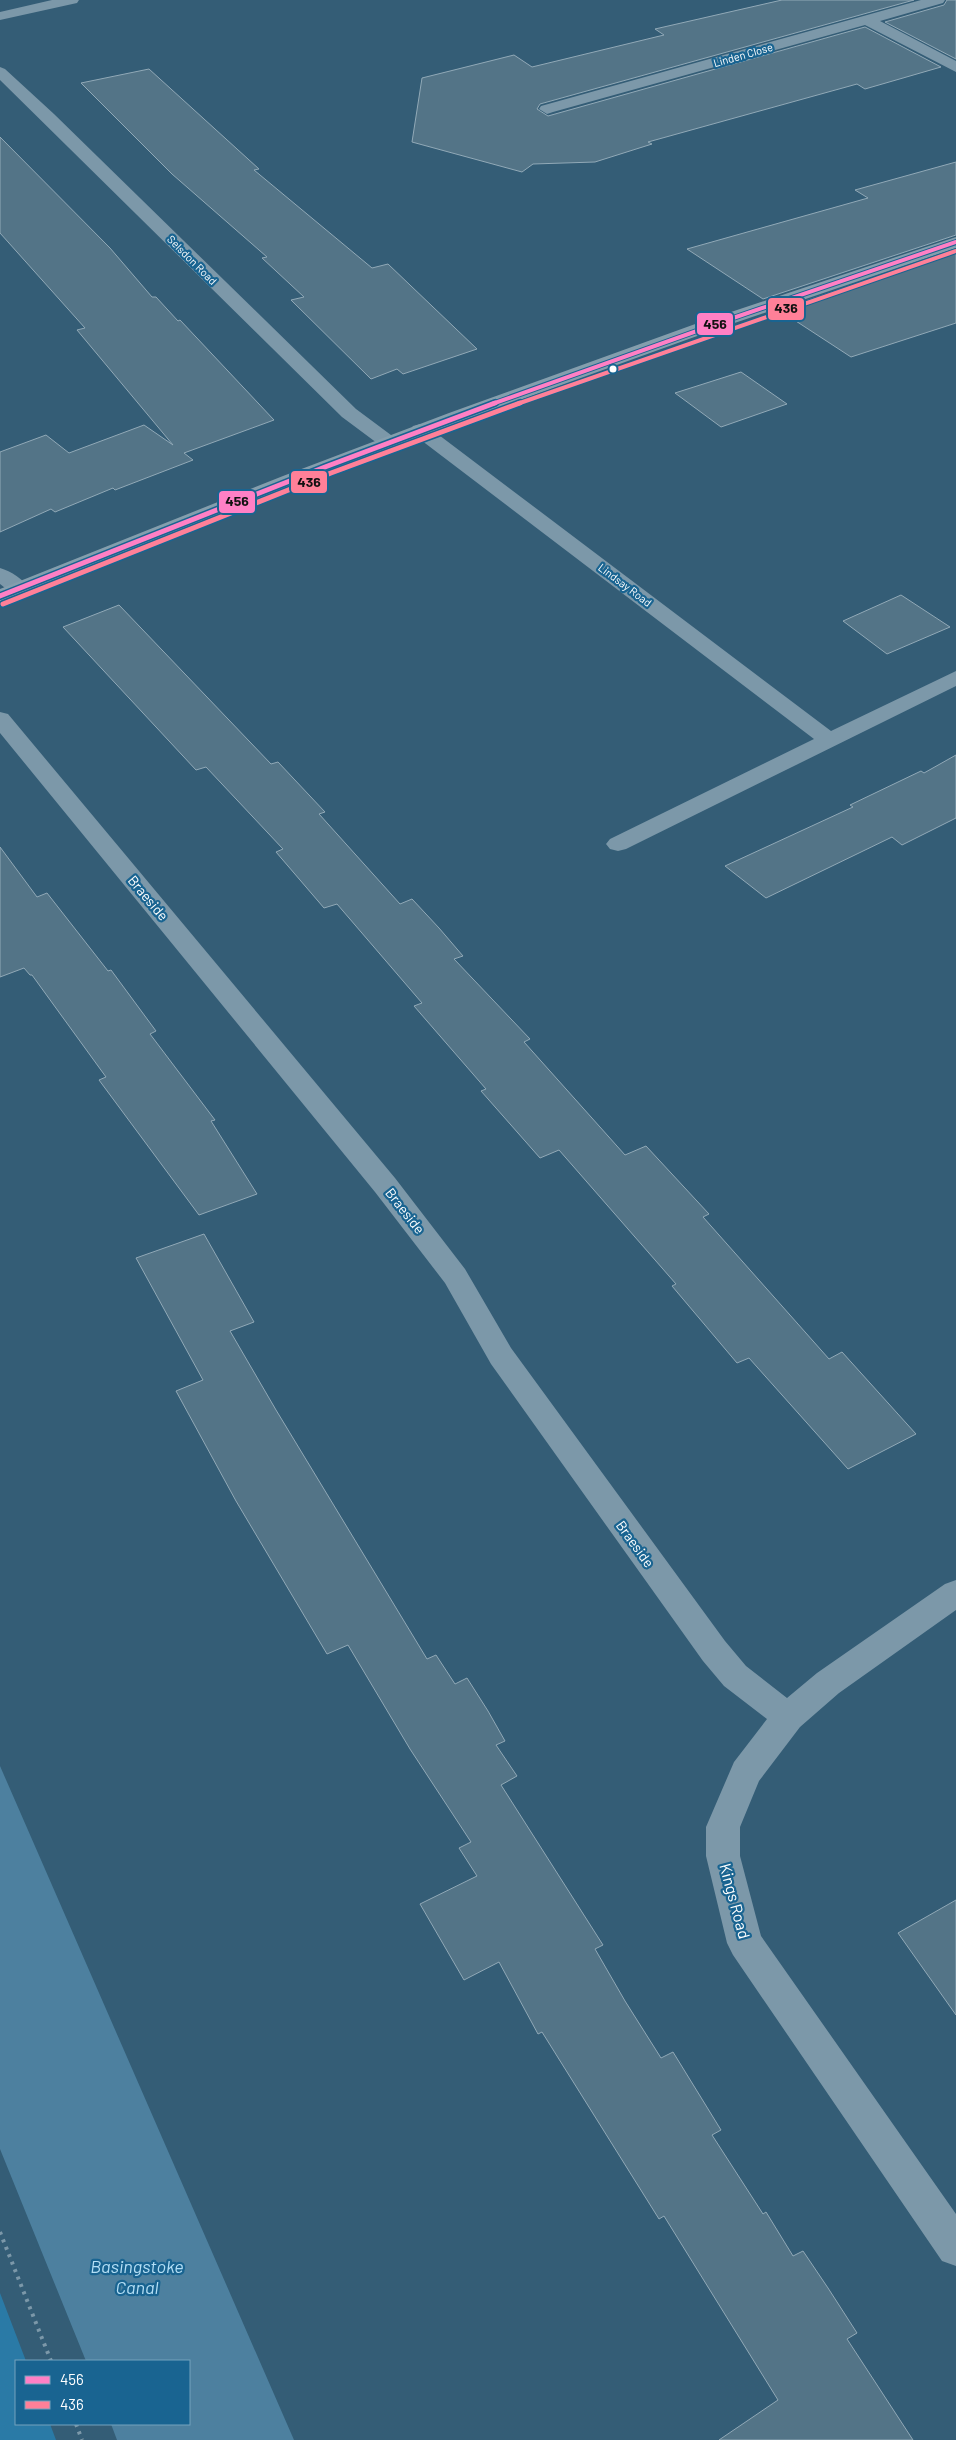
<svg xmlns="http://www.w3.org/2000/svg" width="956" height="2440" viewBox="0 0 956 2440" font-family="Barlow,sans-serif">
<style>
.green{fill:#2a7aa6}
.water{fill:#4d809f}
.building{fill:#537487;stroke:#91a9b7}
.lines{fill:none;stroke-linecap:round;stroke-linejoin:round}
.path{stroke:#7c98a9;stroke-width:4;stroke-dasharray:3 5;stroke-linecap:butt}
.lane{fill:#7c98a9;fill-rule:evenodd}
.street{fill:#7c98a9;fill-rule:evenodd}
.secondary{fill:#849ead;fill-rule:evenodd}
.bus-1-far1-casing{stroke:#196491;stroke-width:6}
.bus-1-casing{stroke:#196491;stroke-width:8}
.bus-2-far1-casing{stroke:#196491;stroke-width:6}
.bus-2-casing{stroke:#196491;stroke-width:8}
.bus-1-far1{stroke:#ff80c5;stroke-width:4}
.bus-1{stroke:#ff80c5;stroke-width:5}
.bus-2-far1{stroke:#ff8098;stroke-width:4}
.bus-2{stroke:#ff8098;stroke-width:5}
.bus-dot{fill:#fff;stroke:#196491;stroke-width:2}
.labels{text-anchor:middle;stroke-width:4.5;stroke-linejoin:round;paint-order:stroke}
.far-street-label{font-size:11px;fill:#fff;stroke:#196491}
.street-label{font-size:14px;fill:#fff;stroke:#196491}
.near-street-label{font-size:16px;fill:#fff;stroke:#196491}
.near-water-label{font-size:18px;font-style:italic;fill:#b4dff6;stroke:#196491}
.line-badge{stroke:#196491;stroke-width:2}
.pale-badge-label{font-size:14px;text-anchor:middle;font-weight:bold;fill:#111}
</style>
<rect width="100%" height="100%" fill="#345d76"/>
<path class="green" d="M 0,2293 L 26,2361 L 16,2361 L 16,2424 L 50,2424 L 56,2440 L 0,2440 Z"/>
<path class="water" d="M 0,1766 L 294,2440 L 117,2440 L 111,2424 L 189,2424 L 189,2361 L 86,2361 L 0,2149 Z"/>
<path class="building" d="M 782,0 L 914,0 L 540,104 L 537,109 L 548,116 L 865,27 L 941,67 L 865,89 L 857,84 L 648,142 L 652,144 L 595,162 L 533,164 L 522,172 L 412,142 L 422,78 L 514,55 L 532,67 L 664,35 L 655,29 Z
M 947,0 L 956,0 L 956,59 L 885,22 L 944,5 Z
M 149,69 L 259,169 L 254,170 L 372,268 L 388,264 L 477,349 L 403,374 L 397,369 L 371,379 L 291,300 L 304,297 L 262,258 L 267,257 L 172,174 L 81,83 Z
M 0,137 L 110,248 L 152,297 L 156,297 L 178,321 L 180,320 L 274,420 L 184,453 L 193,460 L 115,490 L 113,488 L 55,512 L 51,509 L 0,532 L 0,452 L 46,435 L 69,453 L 144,425 L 173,445 L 77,330 L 85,328 L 0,233 Z
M 956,162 L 956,235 L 763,299 L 687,249 L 868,198 L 855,190 Z
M 956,250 L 956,323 L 851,357 L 779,310 Z
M 741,372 L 787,404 L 721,427 L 675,393 Z
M 901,595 L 950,627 L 887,654 L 843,621 Z
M 119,605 L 271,764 L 278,762 L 325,812 L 319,814 L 400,904 L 412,899 L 439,928 L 463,956 L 454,959 L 530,1039 L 524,1042 L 625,1155 L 646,1146 L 709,1214 L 703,1217 L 829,1359 L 842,1352 L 916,1434 L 848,1469 L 749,1358 L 737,1363 L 672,1286 L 676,1284 L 559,1150 L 540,1158 L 481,1091 L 486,1089 L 414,1006 L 422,1003 L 337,904 L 324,908 L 276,852 L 283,849 L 206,767 L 196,770 L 63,627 Z
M 956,755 L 956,818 L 902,845 L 892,837 L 766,898 L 725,866 L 853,807 L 850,805 L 921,771 L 924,773 Z
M 0,847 L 37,897 L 47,893 L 108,971 L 111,970 L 156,1031 L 150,1034 L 215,1120 L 211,1121 L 257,1194 L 199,1215 L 99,1080 L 106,1077 L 32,975 L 30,975 L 24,968 L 0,977 Z
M 204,1234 L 254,1322 L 230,1331 L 276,1410 L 427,1659 L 436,1655 L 455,1684 L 467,1678 L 488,1711 L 505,1741 L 496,1745 L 517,1776 L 501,1785 L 603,1945 L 595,1949 L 625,2001 L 661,2058 L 673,2052 L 721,2130 L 712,2135 L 763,2214 L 766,2212 L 793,2256 L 803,2251 L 828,2288 L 857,2333 L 847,2339 L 913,2440 L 719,2440 L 778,2400 L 664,2216 L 659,2219 L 542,2032 L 538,2034 L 499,1962 L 464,1980 L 420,1904 L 477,1876 L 459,1848 L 471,1842 L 410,1749 L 348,1645 L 327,1654 L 236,1501 L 176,1391 L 203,1380 L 136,1258 Z
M 956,1900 L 956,2015 L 898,1933 Z"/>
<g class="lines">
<path class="path" d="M 0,2232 L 51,2361
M 76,2424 L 82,2440"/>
<path class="lane" d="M 0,568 C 11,571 24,580 30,589 L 27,593 C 15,596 9,591 0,584 Z"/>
<path class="street" d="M 52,0 L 79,0 L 77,3 L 0,20 L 0,12 Z
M 921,0 L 945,0 L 943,3 L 880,21 L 956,61 L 956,72 L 865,25 L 553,112 L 547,114 L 539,109 L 541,106 Z
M 0,67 L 5,69 L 54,114 L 356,409 L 395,438 L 398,442 L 395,446 L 381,446 L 342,417 L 0,80 Z
M 420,424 L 427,426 L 831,731 L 956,671 L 956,686 L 626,849 L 618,851 L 610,849 L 606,844 L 610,839 L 814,739 L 413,434 L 410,430 L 413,426 Z
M 0,712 L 8,714 L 395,1178 L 465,1269 L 511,1348 L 725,1641 L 746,1666 L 787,1698 L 817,1673 L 945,1584 L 956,1580 L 956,1610 L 839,1693 L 800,1727 L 759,1781 L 740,1827 L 740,1856 L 761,1936 L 956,2214 L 956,2266 L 942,2261 L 733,1955 L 727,1943 L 706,1856 L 706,1827 L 734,1762 L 767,1719 L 724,1686 L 703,1661 L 491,1364 L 445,1283 L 375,1192 L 0,733 Z"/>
<path class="secondary" d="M 956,237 L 956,248 L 711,331 L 462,421 L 0,602 L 0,589 L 283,476 L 449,413 L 698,323 Z"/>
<g class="bus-1-far1-casing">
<path id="bus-1-far1" d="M 492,404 L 736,317 L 956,242"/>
</g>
<g class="bus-1-casing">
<path id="bus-1" d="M 0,596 L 325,467 L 495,403"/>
</g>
<g class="bus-2-far1-casing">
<path id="bus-2-far1" d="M 517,404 L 956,251"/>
</g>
<g class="bus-2-casing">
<path id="bus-2" d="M 3,604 L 331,473 L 520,403"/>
</g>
<use href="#bus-1-far1" class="bus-1-far1"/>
<use href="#bus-1" class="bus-1"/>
<use href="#bus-2-far1" class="bus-2-far1"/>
<use href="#bus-2" class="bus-2"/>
</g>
<circle class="bus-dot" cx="613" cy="369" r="4.5"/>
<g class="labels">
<g class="far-street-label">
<text transform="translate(743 55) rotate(-16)" y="4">Linden Close</text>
<text transform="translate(192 260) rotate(45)" y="4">Selsdon Road</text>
<text transform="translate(625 585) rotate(37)" y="4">Lindsay Road</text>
</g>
<g class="street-label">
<text transform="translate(148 898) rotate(50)" y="5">Braeside</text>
<text transform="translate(405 1211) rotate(52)" y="5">Braeside</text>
<text transform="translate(635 1544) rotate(54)" y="5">Braeside</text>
</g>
<g class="near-street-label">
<text transform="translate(735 1901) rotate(75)" y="6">Kings Road</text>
</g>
<g class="near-water-label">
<text x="137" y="2273">Basingstoke<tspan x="137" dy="21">Canal</tspan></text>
</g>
</g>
<g class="line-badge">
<rect x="767" y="297" width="38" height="24" rx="5" fill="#ff8098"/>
<rect x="696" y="312" width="38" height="24" rx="5" fill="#ff80c5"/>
<rect x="290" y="470" width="38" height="24" rx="5" fill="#ff8098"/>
<rect x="218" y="490" width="38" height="24" rx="5" fill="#ff80c5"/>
</g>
<g class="pale-badge-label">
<text x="786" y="313">436</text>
<text x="715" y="329">456</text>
<text x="309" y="487">436</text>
<text x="237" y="506">456</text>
</g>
<rect x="15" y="2360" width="175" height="65" fill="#196491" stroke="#75a2bd"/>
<rect x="25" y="2376" width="25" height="8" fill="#ff80c5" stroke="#75a2bd"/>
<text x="60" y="2385" font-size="15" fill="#ffffff">456</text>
<rect x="25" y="2401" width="25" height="8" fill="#ff8098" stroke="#75a2bd"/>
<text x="60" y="2410" font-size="15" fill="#ffffff">436</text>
</svg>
